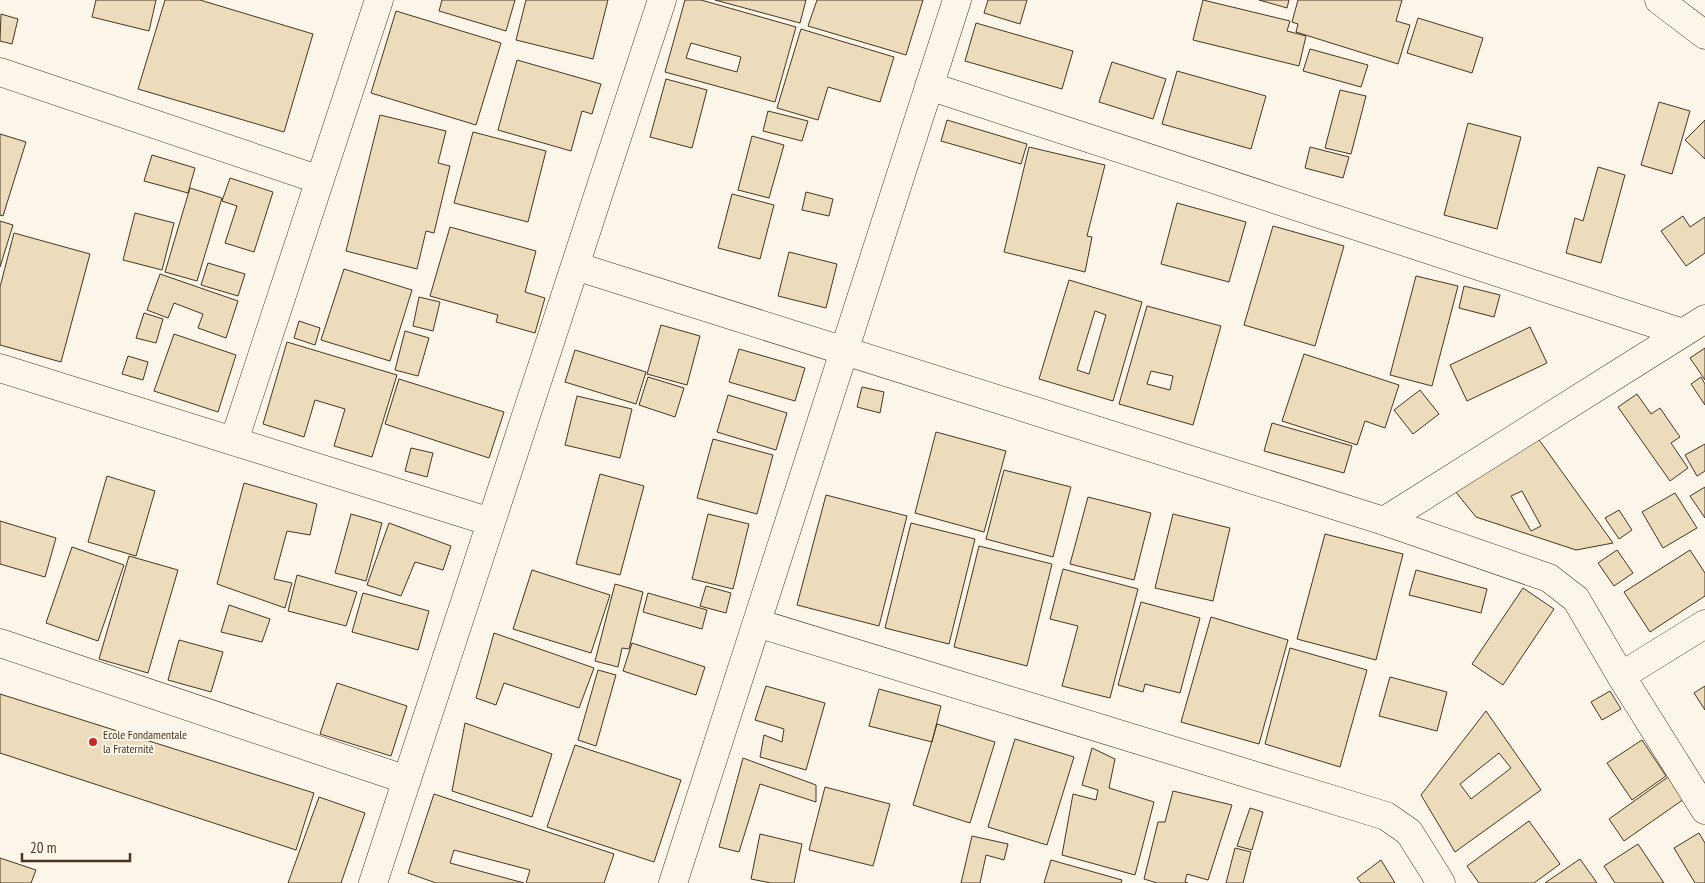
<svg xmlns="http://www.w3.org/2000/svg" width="1705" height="883" viewBox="0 0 1705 883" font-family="'PT Sans Narrow',sans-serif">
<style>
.building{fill:#ecdcbc;stroke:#4a3520;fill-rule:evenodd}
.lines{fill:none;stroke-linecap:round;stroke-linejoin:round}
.minor-casing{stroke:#4a3520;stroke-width:29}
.minor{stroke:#fbf6e9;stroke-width:28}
.poi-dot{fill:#c62828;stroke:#fbf6e9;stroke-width:2}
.labels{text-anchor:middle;stroke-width:4;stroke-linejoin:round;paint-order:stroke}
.poi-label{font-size:12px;fill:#4a3520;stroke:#fbf6e9;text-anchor:start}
</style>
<rect width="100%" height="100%" fill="#fbf6e9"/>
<path class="building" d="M 96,0 L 156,0 L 149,31 L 92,17 Z
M 165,0 L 200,0 L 313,34 L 284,132 L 138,89 Z
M 442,0 L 515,0 L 506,31 L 439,11 Z
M 526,0 L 608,0 L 593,59 L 516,40 Z
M 685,0 L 701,0 L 796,27 L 775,102 L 665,72 ZM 691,43 L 741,57 L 737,72 L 686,58 Z
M 715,0 L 806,0 L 800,23 Z
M 817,0 L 923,0 L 906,55 L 808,26 Z
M 988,0 L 1027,0 L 1020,24 L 984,13 Z
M 1203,0 L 1290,21 L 1287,31 L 1306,36 L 1299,66 L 1193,40 Z
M 1259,0 L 1289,0 L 1287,8 Z
M 1298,0 L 1402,0 L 1396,21 L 1410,25 L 1398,64 L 1296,32 L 1298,24 L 1292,22 Z
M 396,11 L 501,43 L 476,125 L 371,93 Z
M 1,14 L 18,19 L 12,44 L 0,41 Z
M 1418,18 L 1483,38 L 1472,73 L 1407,53 Z
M 976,23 L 1073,51 L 1062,89 L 965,61 Z
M 801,29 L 894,57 L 880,102 L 828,87 L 818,120 L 777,108 Z
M 1310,49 L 1368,65 L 1361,87 L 1303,71 Z
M 517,60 L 601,84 L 592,114 L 582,111 L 571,151 L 498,130 Z
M 1112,62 L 1166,79 L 1153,119 L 1099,102 Z
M 1177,71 L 1266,96 L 1251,149 L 1162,124 Z
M 666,79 L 707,90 L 692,148 L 650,137 Z
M 1340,90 L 1366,96 L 1351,154 L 1325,148 Z
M 1659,102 L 1690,111 L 1672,174 L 1641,165 Z
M 768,111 L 808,121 L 802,141 L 763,131 Z
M 380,115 L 446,131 L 438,163 L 450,166 L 434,233 L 426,231 L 417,269 L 346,251 Z
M 947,120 L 1027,144 L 1021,164 L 941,141 Z
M 1705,120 L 1705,159 L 1685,140 Z
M 1468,123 L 1521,137 L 1497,229 L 1444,215 Z
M 473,132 L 546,151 L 528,222 L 454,203 Z
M 0,134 L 26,142 L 3,216 L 0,215 Z
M 752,136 L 784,145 L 769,198 L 738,190 Z
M 1029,147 L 1105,165 L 1087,236 L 1092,237 L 1085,272 L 1004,252 Z
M 1310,147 L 1349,157 L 1343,178 L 1305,168 Z
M 152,155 L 195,168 L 188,193 L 144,181 Z
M 1598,167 L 1625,175 L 1601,263 L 1566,253 L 1575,218 L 1583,221 Z
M 230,178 L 273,192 L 254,252 L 225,243 L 237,206 L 222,201 Z
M 190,188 L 222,198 L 197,281 L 165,272 Z
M 806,192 L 833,199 L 829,216 L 802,210 Z
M 732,194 L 774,205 L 760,259 L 718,248 Z
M 1177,203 L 1246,222 L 1229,282 L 1161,264 Z
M 135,213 L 174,223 L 162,270 L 123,260 Z
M 1683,216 L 1690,227 L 1705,217 L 1705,253 L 1686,266 L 1661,231 Z
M 0,221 L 13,225 L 0,267 Z
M 1273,226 L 1344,246 L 1315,346 L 1244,325 Z
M 450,227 L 536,251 L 525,292 L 545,298 L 535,333 L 496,322 L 498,315 L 430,296 Z
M 14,233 L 90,254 L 61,362 L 0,345 L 0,287 Z
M 789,252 L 837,264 L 826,308 L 778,296 Z
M 208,263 L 245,274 L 238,296 L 201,285 Z
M 344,269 L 412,290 L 390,361 L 321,340 Z
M 160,274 L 238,301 L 226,338 L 198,328 L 203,314 L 174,303 L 168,318 L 147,310 Z
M 1416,276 L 1458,286 L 1432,386 L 1390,375 Z
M 1069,280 L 1142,302 L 1113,401 L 1039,379 ZM 1095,311 L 1106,315 L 1089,374 L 1077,370 Z
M 1464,286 L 1500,295 L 1494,317 L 1459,308 Z
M 419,297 L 440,302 L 433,331 L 413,326 Z
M 1147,306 L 1221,326 L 1193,425 L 1119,404 ZM 1151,371 L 1173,376 L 1170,390 L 1147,384 Z
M 144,313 L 163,319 L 156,343 L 136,338 Z
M 299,321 L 320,328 L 315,345 L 294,338 Z
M 661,325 L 700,336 L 687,385 L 647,374 Z
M 1530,327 L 1547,363 L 1467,401 L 1450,365 Z
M 405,331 L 429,338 L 418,376 L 395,370 Z
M 174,334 L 236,355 L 218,412 L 154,391 Z
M 287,342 L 397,375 L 372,457 L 334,446 L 345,409 L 315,400 L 304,437 L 263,424 Z
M 1705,348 L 1705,380 L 1690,358 Z
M 739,349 L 805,368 L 795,401 L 729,382 Z
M 575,350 L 646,372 L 636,404 L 565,382 Z
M 1304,354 L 1399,385 L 1385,428 L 1365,421 L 1357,445 L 1282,421 Z
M 128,356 L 148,362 L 143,380 L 122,374 Z
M 648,377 L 684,388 L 675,417 L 639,405 Z
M 1701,377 L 1705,384 L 1705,405 L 1691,384 Z
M 399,379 L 504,412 L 489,458 L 385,424 Z
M 862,387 L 884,392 L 880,413 L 857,407 Z
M 1420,390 L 1439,414 L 1413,434 L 1394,410 Z
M 1637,394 L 1651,414 L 1660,408 L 1680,437 L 1671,443 L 1688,468 L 1670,481 L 1618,407 Z
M 728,395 L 787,413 L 776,450 L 717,432 Z
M 577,396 L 632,409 L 620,458 L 565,445 Z
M 1272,423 L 1352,446 L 1344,473 L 1264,451 Z
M 936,432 L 1006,451 L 984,532 L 915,513 Z
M 1537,437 L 1613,543 L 1576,550 L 1476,517 L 1455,491 ZM 1522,491 L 1541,526 L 1531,531 L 1511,496 Z
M 713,439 L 773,455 L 757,514 L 697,498 Z
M 1705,444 L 1705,471 L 1697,476 L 1685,455 Z
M 411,448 L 433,453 L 427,477 L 405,471 Z
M 1004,470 L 1071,487 L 1053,557 L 986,539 Z
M 600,474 L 644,486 L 620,575 L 576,564 Z
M 107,476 L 155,491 L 136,556 L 88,542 Z
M 244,483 L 317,504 L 310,535 L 287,531 L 274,579 L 292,583 L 285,608 L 217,584 Z
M 1705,487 L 1705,518 L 1690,496 Z
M 1675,493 L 1697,528 L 1663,548 L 1642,512 Z
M 826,495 L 907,516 L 879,626 L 797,605 Z
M 1088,497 L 1151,513 L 1134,580 L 1070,564 Z
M 1619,510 L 1632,530 L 1619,539 L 1605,518 Z
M 351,514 L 382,523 L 366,581 L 335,573 Z
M 708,514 L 749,524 L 733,589 L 692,579 Z
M 1173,514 L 1230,528 L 1213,601 L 1155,588 Z
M 0,521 L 56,538 L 45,577 L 0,564 Z
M 389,523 L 451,546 L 443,570 L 415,562 L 401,596 L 367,585 Z
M 911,523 L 975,539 L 949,644 L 885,628 Z
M 1325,534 L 1403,554 L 1376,660 L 1297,639 Z
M 979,546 L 1052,564 L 1027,666 L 954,647 Z
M 72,547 L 124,565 L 98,641 L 46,623 Z
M 1617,550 L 1633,573 L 1614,586 L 1598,563 Z
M 1690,550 L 1705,573 L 1705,596 L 1650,632 L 1624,592 Z
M 129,556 L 178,570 L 148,673 L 99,659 Z
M 1063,569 L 1138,589 L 1110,698 L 1062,686 L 1078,626 L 1050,619 Z
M 532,570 L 610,595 L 591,653 L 513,629 Z
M 1416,570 L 1487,589 L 1481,613 L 1409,595 Z
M 297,575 L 357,592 L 346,626 L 288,611 Z
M 615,584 L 643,592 L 629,649 L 622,648 L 618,667 L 595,661 Z
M 706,586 L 731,593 L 726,613 L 700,606 Z
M 1523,588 L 1554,609 L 1503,685 L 1472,664 Z
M 363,593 L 429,611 L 418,650 L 352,632 Z
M 648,593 L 707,610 L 702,629 L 643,612 Z
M 1141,602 L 1200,618 L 1180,693 L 1145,684 L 1143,692 L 1118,685 Z
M 229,605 L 270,619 L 262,642 L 221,632 Z
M 1211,617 L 1288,640 L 1259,744 L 1181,722 Z
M 494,633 L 594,668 L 579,708 L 504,683 L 496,705 L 476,698 Z
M 179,640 L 223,652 L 211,692 L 168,680 Z
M 632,643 L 705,667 L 696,695 L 623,671 Z
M 1290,648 L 1367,670 L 1340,767 L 1265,744 Z
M 598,670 L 616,675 L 596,746 L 578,740 Z
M 1390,677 L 1447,692 L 1437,731 L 1379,716 Z
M 337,683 L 407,706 L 391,756 L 320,734 Z
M 766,686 L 825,703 L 806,770 L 760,757 L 764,735 L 782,742 L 784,729 L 755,720 Z
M 1705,686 L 1705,710 L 1694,693 Z
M 879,689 L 941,706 L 932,742 L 869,726 Z
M 1610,691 L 1621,709 L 1602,720 L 1591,702 Z
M 0,694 L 314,793 L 296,850 L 0,753 Z
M 1486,711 L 1541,790 L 1455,852 L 1421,795 ZM 1499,753 L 1511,768 L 1471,799 L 1460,784 Z
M 465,723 L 552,754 L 532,817 L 452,791 Z
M 937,724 L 995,742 L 970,823 L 913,805 Z
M 1015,739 L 1074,757 L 1047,845 L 988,827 Z
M 1642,740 L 1666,776 L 1632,800 L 1607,763 Z
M 575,745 L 681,780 L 654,862 L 547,827 Z
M 1092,748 L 1115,759 L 1109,788 L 1154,802 L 1135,875 L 1062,855 L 1073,794 L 1096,800 L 1098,790 L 1082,785 Z
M 743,758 L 816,785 L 816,802 L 760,784 L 739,852 L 719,847 Z
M 1668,777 L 1684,799 L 1624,841 L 1609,819 Z
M 825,787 L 890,804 L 873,866 L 809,850 Z
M 1173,791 L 1232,805 L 1208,880 L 1187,874 L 1185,882 L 1188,883 L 1157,883 L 1144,879 L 1158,822 L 1165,822 Z
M 434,794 L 614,854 L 604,883 L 526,883 L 530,870 L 454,850 L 450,863 L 524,883 L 436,883 L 408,873 Z
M 319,797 L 365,813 L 341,883 L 288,883 Z
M 1250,808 L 1263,812 L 1252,850 L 1237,846 Z
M 1529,821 L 1560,864 L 1534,883 L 1479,883 L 1467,866 Z
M 1699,833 L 1705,843 L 1705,883 L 1695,883 L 1674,848 Z
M 760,834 L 802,844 L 794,883 L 771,883 L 751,879 Z
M 972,836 L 1008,844 L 1004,860 L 986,855 L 980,883 L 961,883 Z
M 1638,844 L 1664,883 L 1615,883 L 1604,866 Z
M 1235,848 L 1251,852 L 1243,883 L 1226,883 Z
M 0,858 L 36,870 L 31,883 L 0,883 Z
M 1580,859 L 1597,883 L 1545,883 Z
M 1051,860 L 1122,880 L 1121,883 L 1044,883 Z
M 1381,860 L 1395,883 L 1361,883 L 1357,878 Z"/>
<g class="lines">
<g class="minor-casing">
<path id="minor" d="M 1659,0 L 1705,35
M 0,72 L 320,180
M 929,86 L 1683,333
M 575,266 L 1384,521 L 1549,578 L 1576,599 L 1621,676 L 1705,810
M 0,368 L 491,522
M 234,441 L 379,0
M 1384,521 L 1705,319
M 757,623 L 1386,816 L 1409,832 L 1441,883
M 0,643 L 407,780
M 1621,676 L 1705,624
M 373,883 L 662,0
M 673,883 L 957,0"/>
</g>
<use href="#minor" class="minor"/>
</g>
<circle class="poi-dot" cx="93" cy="742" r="5"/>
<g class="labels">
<g class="poi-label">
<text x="103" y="739">Ecole Fondamentale<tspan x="103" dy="14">la Fraternité</tspan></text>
</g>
</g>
<path d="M22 853v8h108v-8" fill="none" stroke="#4a3520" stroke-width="2.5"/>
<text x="30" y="853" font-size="15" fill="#4a3520" stroke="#fbf6e9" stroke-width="4" paint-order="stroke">20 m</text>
</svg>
